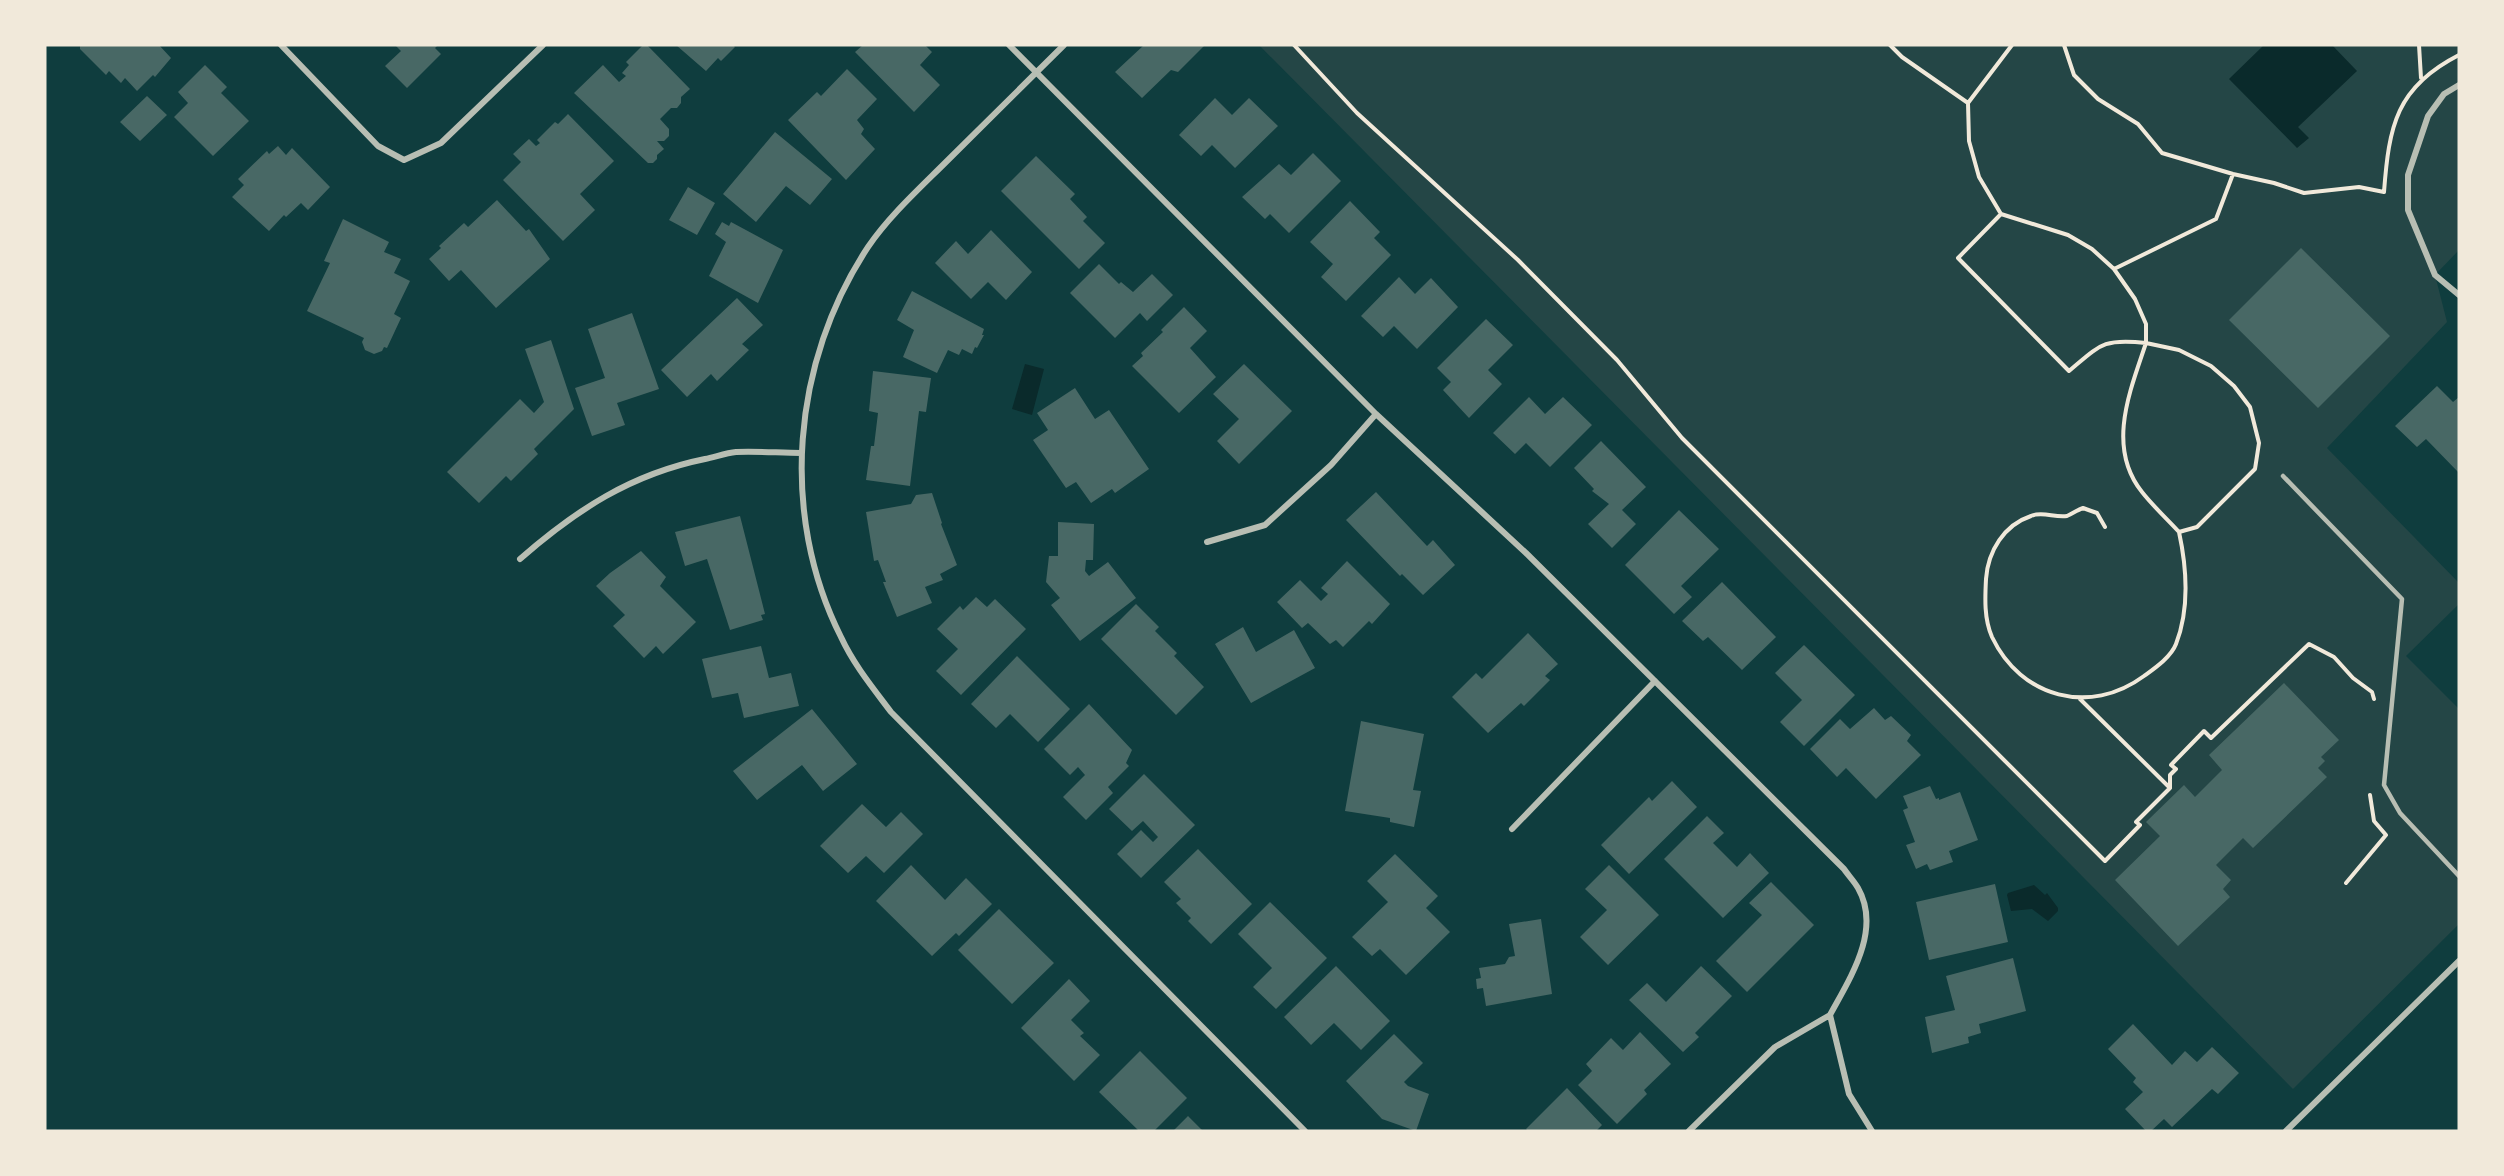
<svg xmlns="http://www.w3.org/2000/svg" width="2504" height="1176" viewBox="0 0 2504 1176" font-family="'Fira Sans',sans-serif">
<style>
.green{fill:#244646}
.water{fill:#0a2a2b}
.building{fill:#486865}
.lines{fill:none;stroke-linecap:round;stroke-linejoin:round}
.path{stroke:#f1e9da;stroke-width:4}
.service{stroke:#b8beb3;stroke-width:4.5}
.minor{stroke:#b8beb3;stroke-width:6}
</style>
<rect width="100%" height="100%" fill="#0f3d3e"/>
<path class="green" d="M 1259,45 L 2459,45 L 2459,250 L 2435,275 L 2447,322 L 2327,448 L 2459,583 L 2459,604 L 2406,656 L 2459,709 L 2459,924 L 2293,1089 Z"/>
<path class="water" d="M 2264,45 L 2332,45 L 2357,71 L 2298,127 L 2309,138 L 2297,148 L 2229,79 Z
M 1025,364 L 1044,369 L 1032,415 L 1012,409 Z
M 2034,885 L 2045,895 L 2047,893 L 2058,908 L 2058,911 L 2048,921 L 2032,909 L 2011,911 L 2007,895 L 2008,893 Z"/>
<path class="building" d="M 80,45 L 159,45 L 171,58 L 155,77 L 153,75 L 137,91 L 125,78 L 121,83 L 109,71 L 106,75 L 80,49 Z
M 395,45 L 438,45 L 435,48 L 441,54 L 407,88 L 385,66 L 401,51 Z
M 643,45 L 647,45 L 690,89 L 681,97 L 681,103 L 677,108 L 671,108 L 660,119 L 669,129 L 669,136 L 664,141 L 657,141 L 664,149 L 657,155 L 657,159 L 653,163 L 648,163 L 574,93 L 603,65 L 619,82 L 626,76 L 622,73 L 629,65 L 626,62 Z
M 676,45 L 733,45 L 735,47 L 721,61 L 718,58 L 706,71 Z
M 863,45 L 925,45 L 932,52 L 920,65 L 940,85 L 914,112 L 855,52 Z
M 1144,45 L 1205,45 L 1178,72 L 1171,70 L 1142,98 L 1115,72 Z
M 205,65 L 227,87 L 221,93 L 249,121 L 213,156 L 174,117 L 188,103 L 178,92 Z
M 847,69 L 877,99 L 857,120 L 864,129 L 861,134 L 875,149 L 846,180 L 788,120 L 817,92 L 821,96 Z
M 147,96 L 167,115 L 140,141 L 120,122 Z
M 1215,98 L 1232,115 L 1249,98 L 1278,126 L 1235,168 L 1212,145 L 1201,156 L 1179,135 Z
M 568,114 L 614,161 L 580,194 L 595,210 L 563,241 L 503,180 L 521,162 L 513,154 L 529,139 L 536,146 L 540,143 L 537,140 L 555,122 L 558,124 Z
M 775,132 L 832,179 L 810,205 L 786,186 L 756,222 L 723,194 Z
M 278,146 L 286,155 L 292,148 L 330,187 L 308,210 L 301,203 L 286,217 L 284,215 L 269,231 L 232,197 L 244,185 L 238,179 L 267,151 L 269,154 Z
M 1313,153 L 1341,181 L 1289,233 L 1270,214 L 1265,219 L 1242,197 L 1279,164 L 1291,175 Z
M 1036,156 L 1075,194 L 1070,199 L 1087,217 L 1083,221 L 1105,243 L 1079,269 L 1001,191 Z
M 688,187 L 715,203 L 697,235 L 669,220 Z
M 497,200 L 526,231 L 529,229 L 550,259 L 496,308 L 461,270 L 449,281 L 429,259 L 441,248 L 439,246 L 464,223 L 468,227 Z
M 1350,201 L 1380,232 L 1374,238 L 1391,255 L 1346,301 L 1321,277 L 1333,264 L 1310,242 Z
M 343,219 L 389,242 L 384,252 L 401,259 L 394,273 L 410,281 L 394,314 L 401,318 L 387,348 L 384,347 L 382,351 L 374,354 L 365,350 L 362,342 L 364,338 L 307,311 L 330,263 L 324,261 Z
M 722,222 L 729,226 L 731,222 L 783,250 L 758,303 L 709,276 L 726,242 L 715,234 Z
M 991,230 L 1032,272 L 1006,300 L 988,282 L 971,299 L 935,263 L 956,241 L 968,254 Z
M 2301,248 L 2390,336 L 2318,408 L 2229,320 Z
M 1099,264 L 1119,284 L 1121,282 L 1133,292 L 1152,274 L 1173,295 L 1147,321 L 1140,313 L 1115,338 L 1070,293 Z
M 1399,277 L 1415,294 L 1431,278 L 1458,307 L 1417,349 L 1394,326 L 1383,337 L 1361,316 Z
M 912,291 L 984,329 L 982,335 L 984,335 L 977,348 L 975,347 L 972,354 L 962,349 L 959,355 L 948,350 L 937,373 L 903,357 L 914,330 L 897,320 Z
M 737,298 L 763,325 L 742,344 L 749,350 L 717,381 L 711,374 L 687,397 L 661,370 Z
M 1184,307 L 1207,331 L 1190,348 L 1216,377 L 1179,413 L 1132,366 L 1143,356 L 1141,353 L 1163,332 L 1161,330 Z
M 632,313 L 659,389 L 617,403 L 625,425 L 592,436 L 575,388 L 605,378 L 588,329 Z
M 1486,319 L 1513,345 L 1488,370 L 1502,384 L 1469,418 L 1443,390 L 1451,382 L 1437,368 Z
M 551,340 L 574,409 L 534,449 L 538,454 L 511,481 L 506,476 L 479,503 L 447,472 L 520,399 L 534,413 L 544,402 L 525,349 Z
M 1244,364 L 1292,411 L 1239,464 L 1217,441 L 1239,419 L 1213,394 Z
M 873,371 L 931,378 L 926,412 L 919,411 L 910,486 L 866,480 L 871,446 L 874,446 L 878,413 L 869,411 Z
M 2437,386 L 2453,402 L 2459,397 L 2459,473 L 2426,439 L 2417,447 L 2395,426 Z
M 1075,388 L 1095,419 L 1109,410 L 1149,469 L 1115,493 L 1112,489 L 1091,503 L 1076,482 L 1066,488 L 1033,440 L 1048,430 L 1037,413 Z
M 1529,397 L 1545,414 L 1563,397 L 1592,425 L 1550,467 L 1526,443 L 1515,454 L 1493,433 Z
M 1601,441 L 1646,487 L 1622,510 L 1636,524 L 1612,548 L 1588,524 L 1609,504 L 1592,491 L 1594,489 L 1574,468 Z
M 1376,492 L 1427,546 L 1433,540 L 1455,565 L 1423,595 L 1402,574 L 1400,576 L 1346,520 Z
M 932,493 L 942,523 L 941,524 L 957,565 L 940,574 L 943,580 L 925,587 L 932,603 L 897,617 L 883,582 L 886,582 L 878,560 L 874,561 L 866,512 L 911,504 L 916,495 Z
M 1679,510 L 1719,549 L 1681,586 L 1692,597 L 1674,614 L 1625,565 Z
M 740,516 L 765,614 L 761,615 L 763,620 L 730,630 L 707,559 L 685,566 L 675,532 Z
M 1058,522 L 1094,524 L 1093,560 L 1086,560 L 1085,571 L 1089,576 L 1108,562 L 1136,598 L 1080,641 L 1051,605 L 1060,598 L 1046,582 L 1049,556 L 1058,556 Z
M 641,551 L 666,577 L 660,586 L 696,622 L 663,654 L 656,646 L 644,658 L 613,626 L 625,615 L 596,586 L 610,573 Z
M 1347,561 L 1390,604 L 1372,624 L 1369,621 L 1343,647 L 1336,640 L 1330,644 L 1308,623 L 1302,628 L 1277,602 L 1300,580 L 1321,601 L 1328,594 L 1321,588 Z
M 1722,582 L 1776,637 L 1742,670 L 1708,637 L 1703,641 L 1682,621 Z
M 976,597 L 987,607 L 995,599 L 1026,629 L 961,695 L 936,671 L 958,649 L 937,629 L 960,606 L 963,610 Z
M 1136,604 L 1159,627 L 1155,631 L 1177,653 L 1174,656 L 1204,687 L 1176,715 L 1101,639 Z
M 1243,627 L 1256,652 L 1294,630 L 1315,668 L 1251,703 L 1215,644 Z
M 1528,633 L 1558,664 L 1545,676 L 1550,680 L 1524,706 L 1521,703 L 1488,733 L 1452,697 L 1476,673 L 1482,679 Z
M 1804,645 L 1855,695 L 1804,746 L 1780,722 L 1802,700 L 1775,673 Z
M 761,646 L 769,678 L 791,673 L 799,706 L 744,718 L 738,693 L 712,698 L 702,659 Z
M 1017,656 L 1070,709 L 1038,742 L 1010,714 L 996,728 L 971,704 Z
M 2284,683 L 2339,740 L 2321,757 L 2325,761 L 2318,768 L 2327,777 L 2253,848 L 2243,838 L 2216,865 L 2231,880 L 2223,889 L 2230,897 L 2178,946 L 2115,880 L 2160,836 L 2146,822 L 2184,785 L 2195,797 L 2222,770 L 2209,755 Z
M 1089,704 L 1132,750 L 1126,763 L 1129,766 L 1108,787 L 1113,793 L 1086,820 L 1063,797 L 1085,775 L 1078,767 L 1070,775 L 1044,749 Z
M 1874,708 L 1885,720 L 1891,716 L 1911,735 L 1907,741 L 1921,755 L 1876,799 L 1846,768 L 1837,777 L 1810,749 L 1840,719 L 1850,729 Z
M 812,709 L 857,764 L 823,791 L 802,765 L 757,800 L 733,771 Z
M 1361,721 L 1424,734 L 1413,790 L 1421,791 L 1414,827 L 1390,822 L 1390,818 L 1345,811 Z
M 1144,774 L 1195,825 L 1141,878 L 1117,854 L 1141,830 L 1153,842 L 1158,837 L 1143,821 L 1132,831 L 1109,809 Z
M 1672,781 L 1697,807 L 1629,874 L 1601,845 L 1649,797 L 1652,801 Z
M 1930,786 L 1936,799 L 1939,798 L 1939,800 L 1960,792 L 1978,840 L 1949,851 L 1953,862 L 1930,870 L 1927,864 L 1916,869 L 1906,845 L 1915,842 L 1903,810 L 1908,808 L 1903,796 Z
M 862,804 L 886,827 L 901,812 L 923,834 L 884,873 L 866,856 L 848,873 L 820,846 Z
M 1707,816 L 1724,833 L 1713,843 L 1737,867 L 1750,853 L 1769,873 L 1723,918 L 1664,859 Z
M 1198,849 L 1252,904 L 1211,944 L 1188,921 L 1191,918 L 1176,903 L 1181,899 L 1164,882 Z
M 1395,854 L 1438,896 L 1426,908 L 1450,932 L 1406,975 L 1380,949 L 1372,956 L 1352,937 L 1388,902 L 1367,881 Z
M 911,865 L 945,900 L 966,878 L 992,904 L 959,936 L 956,933 L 932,956 L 876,901 Z
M 1609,865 L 1659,915 L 1608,965 L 1580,937 L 1607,910 L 1585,889 Z
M 1771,882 L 1814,925 L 1747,992 L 1716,961 L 1762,915 L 1749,903 Z
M 1995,884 L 2008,942 L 1929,960 L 1916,902 Z
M 1270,902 L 1327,958 L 1276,1009 L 1253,987 L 1272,968 L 1238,934 Z
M 999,909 L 1054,963 L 1012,1004 L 958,950 Z
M 1541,919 L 1552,994 L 1486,1006 L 1483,988 L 1477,989 L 1476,979 L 1481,978 L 1479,968 L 1505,964 L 1509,957 L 1515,956 L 1509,924 Z
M 2013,958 L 2026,1011 L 1979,1024 L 1981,1033 L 1968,1037 L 1969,1043 L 1932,1053 L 1925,1017 L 1955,1010 L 1946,976 Z
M 1336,966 L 1390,1021 L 1361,1050 L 1334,1023 L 1311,1045 L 1284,1017 Z
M 1701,966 L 1732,996 L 1695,1033 L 1699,1037 L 1683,1052 L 1629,1000 L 1647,983 L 1666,1002 Z
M 1069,979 L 1090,1001 L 1071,1020 L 1084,1033 L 1080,1036 L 1100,1055 L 1074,1081 L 1021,1028 Z
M 2133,1024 L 2172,1065 L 2185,1051 L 2197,1062 L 2212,1047 L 2239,1073 L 2218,1094 L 2212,1089 L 2172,1127 L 2164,1119 L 2151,1131 L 2146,1131 L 2125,1109 L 2143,1092 L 2133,1082 L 2136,1078 L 2108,1049 Z
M 1640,1032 L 1671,1064 L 1644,1090 L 1647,1094 L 1617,1124 L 1578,1085 L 1592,1071 L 1586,1064 L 1611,1038 L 1623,1050 Z
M 1394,1034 L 1423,1063 L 1404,1082 L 1408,1086 L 1429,1094 L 1416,1131 L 1382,1119 L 1346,1081 Z
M 1140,1051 L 1187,1098 L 1154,1131 L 1139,1131 L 1099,1092 Z
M 1567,1088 L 1602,1125 L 1596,1131 L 1528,1131 L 1526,1129 Z
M 1188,1116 L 1203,1131 L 1173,1131 Z"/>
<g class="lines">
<path class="path" d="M 1294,45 L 1357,113 L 1518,260 L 1617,360 L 1682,438 L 2105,861 L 2140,825 L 2136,822 L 2170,788 L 2080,699
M 1890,45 L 1902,57 L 1968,103 L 2012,45
M 2064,45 L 2074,75 L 2098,99 L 2138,124 L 2162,153 L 2233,174 L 2274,183 L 2304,193 L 2359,187 L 2384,192 C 2389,126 2396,87 2459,55
M 2419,45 L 2421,78
M 1968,103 L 1969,141 L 1979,177 L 2001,214 L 2068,235 L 2092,249 L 2114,269 L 2216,219 L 2233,174
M 2001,214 L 1958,258 L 2069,371 C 2100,345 2103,338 2146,343 C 2130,391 2106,447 2142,492 C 2153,506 2167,519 2179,532
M 2105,527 L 2097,513 L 2083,508 C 2077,510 2072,514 2067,516 C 2055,518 2042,511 2031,516 C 2004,525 1988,551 1986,579 C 1985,598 1984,619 1992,637 C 2021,698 2090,716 2144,676 C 2155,668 2171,657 2176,644 C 2190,608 2187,569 2179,532 L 2197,527 L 2255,469 L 2259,443 L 2250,407 L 2234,386 L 2211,366 L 2179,350 L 2146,343 L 2146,324 L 2135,299 L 2114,269
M 2170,788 L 2170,775 L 2176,769 L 2171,765 L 2204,731 L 2211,738 L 2309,644 L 2334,657 L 2353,678 L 2372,692 L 2374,699
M 2346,883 L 2386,835 L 2374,821 L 2370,795"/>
<path class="service" d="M 2283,476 L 2402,599 L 2384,785 L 2400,813 L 2459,876"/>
<path class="minor" d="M 281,45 L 378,146 L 404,160 L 441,143 L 543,45
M 1009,45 L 1376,414 L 1526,553 L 1844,869 C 1848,875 1854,881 1858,888 C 1882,930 1850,978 1830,1015 L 1849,1094 L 1872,1131
M 1064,45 C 1025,84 986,122 948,160 C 920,188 890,215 868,247 C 792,362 779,514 841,637 C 854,665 873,688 891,712 L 1305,1131
M 2459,85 L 2444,94 L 2428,116 L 2408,175 L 2408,210 L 2435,275 L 2459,295
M 1207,542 L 1265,525 L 1331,465 L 1376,414
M 520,559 C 576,510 631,474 705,459 C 715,457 726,453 736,452 C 758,451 780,453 801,453
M 1512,829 L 1655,681
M 1689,1131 L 1775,1047 L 1830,1015
M 2286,1131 L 2459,961"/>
</g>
<rect width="2504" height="1176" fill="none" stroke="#f1e9da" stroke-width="93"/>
</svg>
